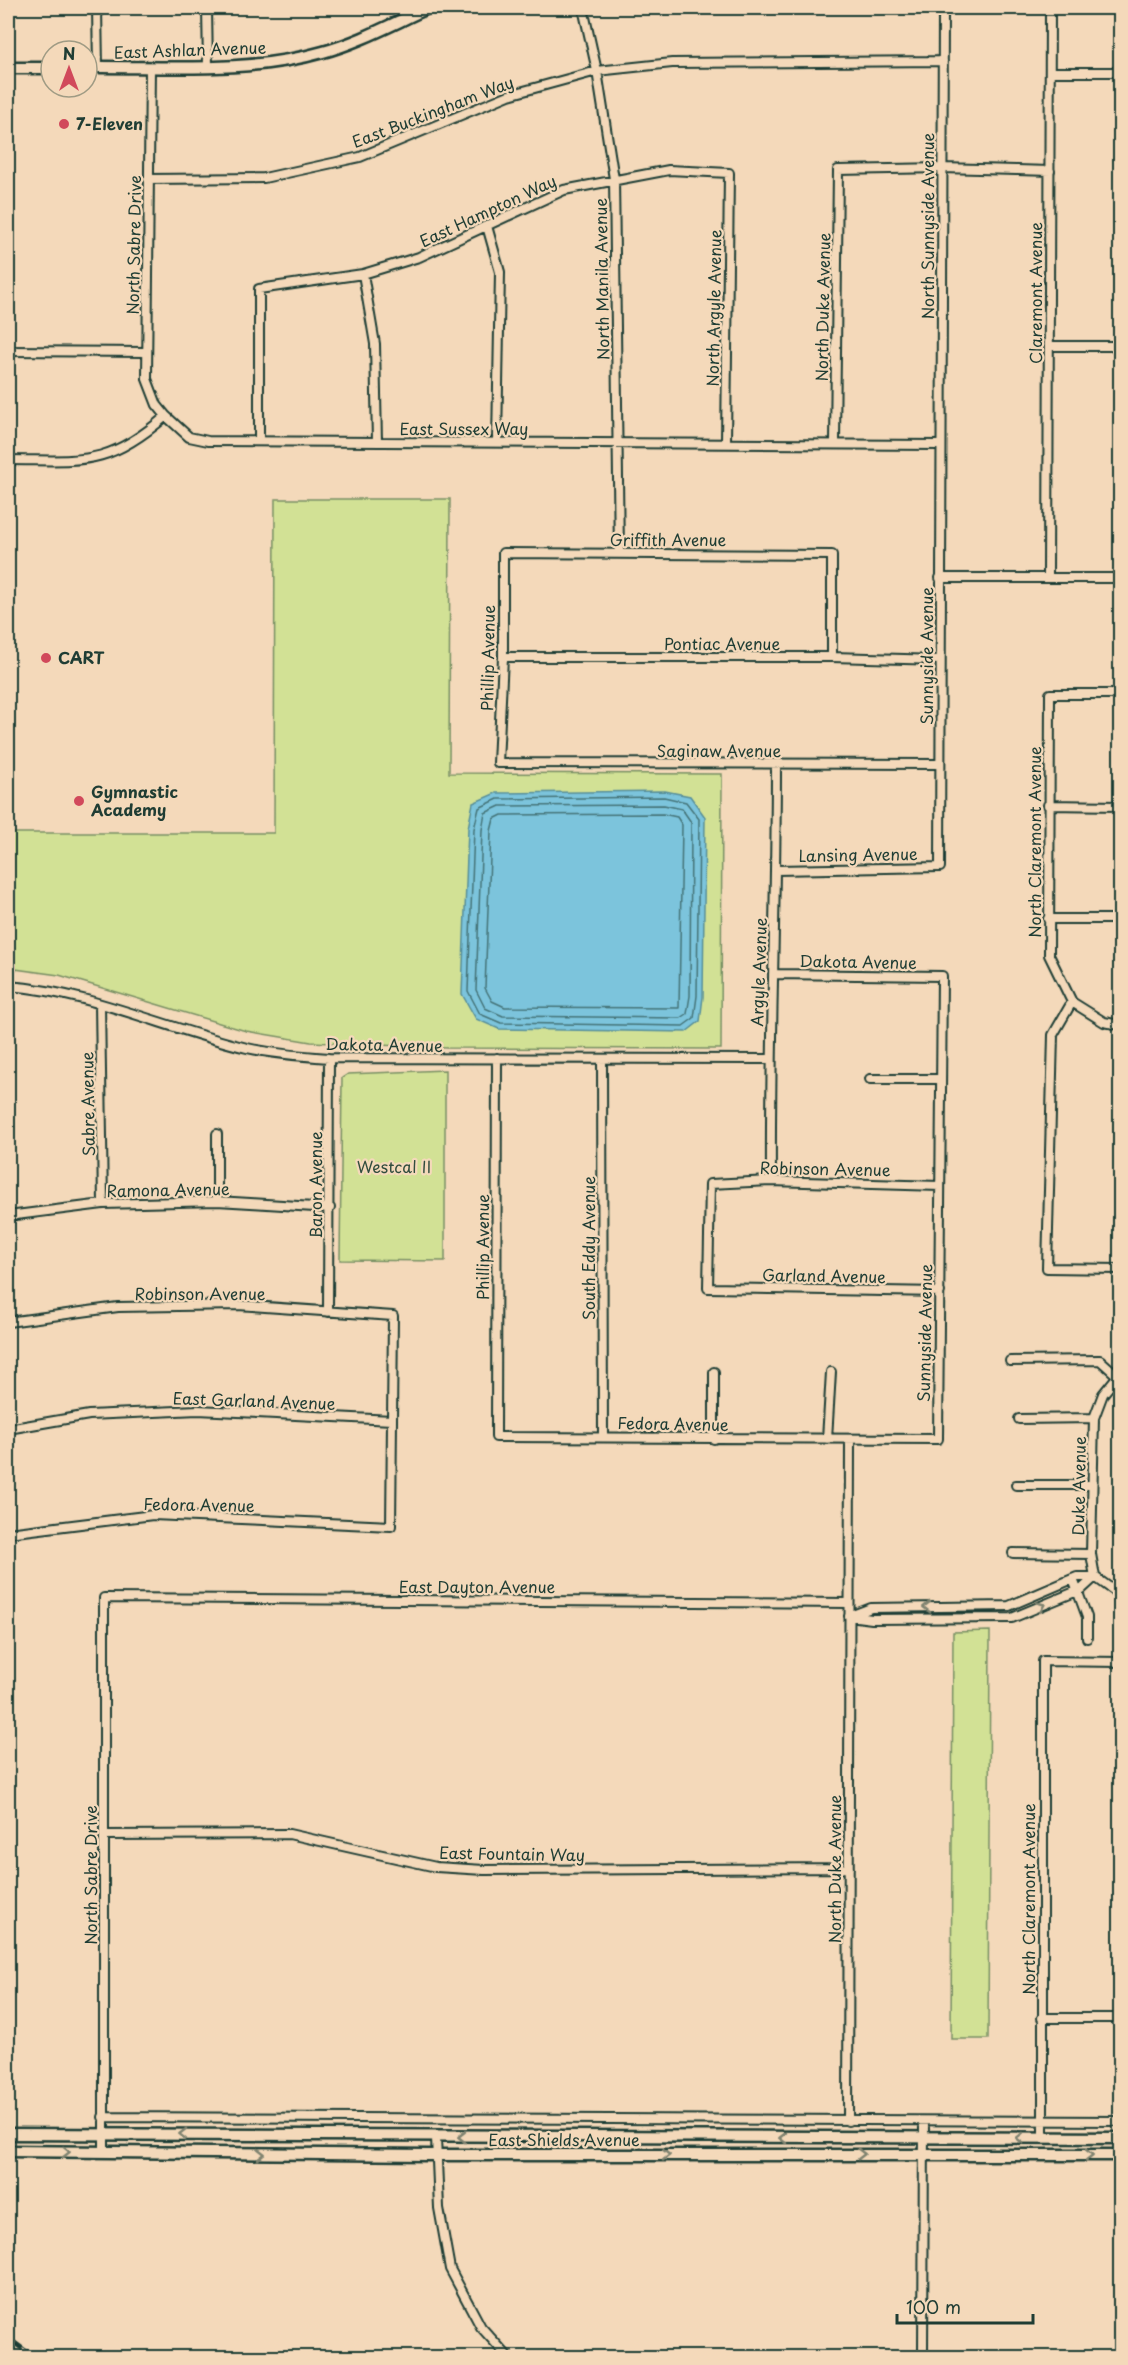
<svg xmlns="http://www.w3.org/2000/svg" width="1128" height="2365" viewBox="0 0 1128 2365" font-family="'Playpen Sans',sans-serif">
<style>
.green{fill:#d2e195;stroke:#788f64;stroke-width:1.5}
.water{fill:#7cc4dc;stroke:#578e99;stroke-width:1.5}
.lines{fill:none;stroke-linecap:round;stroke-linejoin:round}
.shore{stroke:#447377;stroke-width:1.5}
.street-casing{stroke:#1f3d34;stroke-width:12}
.secondary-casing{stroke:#1f3d34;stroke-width:15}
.street{stroke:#f4d9ba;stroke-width:8}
.secondary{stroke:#f4d9ba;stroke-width:10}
.rail-casing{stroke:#1f3d34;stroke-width:5}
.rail{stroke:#f4d9ba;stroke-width:3;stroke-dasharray:9;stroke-linecap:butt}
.oneway{stroke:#7f8370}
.poi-dot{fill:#d1495b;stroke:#f4d9ba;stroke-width:2}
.labels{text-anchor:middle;stroke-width:4.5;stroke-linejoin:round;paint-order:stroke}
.street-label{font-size:16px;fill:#1f3d34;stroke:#f4d9ba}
.poi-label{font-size:16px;font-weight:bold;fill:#1f3d34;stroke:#f4d9ba;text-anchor:start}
.park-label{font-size:16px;fill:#314d3e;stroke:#f4d9ba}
</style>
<rect width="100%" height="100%" fill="#f4d9ba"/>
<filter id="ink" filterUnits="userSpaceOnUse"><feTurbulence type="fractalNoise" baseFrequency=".0167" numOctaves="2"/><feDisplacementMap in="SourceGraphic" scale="12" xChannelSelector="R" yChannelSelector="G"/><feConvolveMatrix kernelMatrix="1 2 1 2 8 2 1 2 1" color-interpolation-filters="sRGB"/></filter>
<g filter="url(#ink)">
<path class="green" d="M 275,499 L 450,499 L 449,773 L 722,774 L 721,1049 L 447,1048 L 311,1042 L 246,1031 L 59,975 L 8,968 L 8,833 L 274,833 Z
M 445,1070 L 445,1261 L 340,1260 L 342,1078 L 348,1074 Z
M 990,1631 L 988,2039 L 951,2039 L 953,1632 Z"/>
<path class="water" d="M 665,791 L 690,796 L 705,817 L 703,997 L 700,1021 L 686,1032 L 499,1029 L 476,1019 L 462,994 L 468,828 L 473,803 L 496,793 Z"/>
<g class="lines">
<path class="shore" d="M 664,797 L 686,802 L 699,819 L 697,996 L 694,1018 L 683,1026 L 501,1023 L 480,1014 L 468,991 L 474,829 L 479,808 L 498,799 Z
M 664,805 L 682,809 L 691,822 L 690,996 L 687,1014 L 681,1018 L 503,1016 L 485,1008 L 476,990 L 482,830 L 485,813 L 500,806 Z
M 663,814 L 677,817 L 682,825 L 679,1008 L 505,1007 L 492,1001 L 485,988 L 491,831 L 494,819 L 502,815 Z"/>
<g class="street-casing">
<path id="street" d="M 97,8 L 98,67
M 207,8 L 208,67
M 583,8 L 597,71 L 614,179 L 619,553
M 150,68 L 147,379 L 157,405 L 166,416
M 1050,72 L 1120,72
M 148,179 L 264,178 L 360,157 L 509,95 L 597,71 L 672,63 L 943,61
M 487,226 L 500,272 L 497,442
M 363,274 L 375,344 L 377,442
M 1049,346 L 1120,346
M 8,351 L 146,352
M 259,441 L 259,289 L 363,274 L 419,257 L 564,190 L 669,170 L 729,173 L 726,443
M 835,444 L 838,170 L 942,168 L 1050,171
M 8,460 C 82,460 106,468 166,416 L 189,437 L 208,441 L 941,445
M 940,578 L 1120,578
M 1048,578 L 1050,8
M 503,657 L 832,657 L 940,660
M 832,657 L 832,555 L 503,553 L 503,657 L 498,763 L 940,764
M 1048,805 L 1120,806
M 776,870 L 940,867 L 943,8
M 1048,919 L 1120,919
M 8,986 C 90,992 167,1029 247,1048 C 274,1054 301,1056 329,1058 L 770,1059
M 1072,1002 L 1049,955 L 1050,694 L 1120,694
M 1072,1002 L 1053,1035 L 1047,1268 L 1120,1269
M 1072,1002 L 1104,1022 L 1120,1025
M 100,1004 L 103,1204
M 497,1058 L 496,1437 L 938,1439 L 942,976 L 773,974
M 602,1059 L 603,1437
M 870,1079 L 941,1079
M 217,1134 L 217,1201
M 771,1181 C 770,1042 776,904 776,765
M 8,1216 L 103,1204 L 217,1201 L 330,1208
M 940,1292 L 708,1288 L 710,1184 L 771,1181 L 940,1186
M 328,1312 L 329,1058
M 8,1322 L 118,1307 L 238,1305 L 393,1316 L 391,1526 L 153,1515 L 8,1533
M 1010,1361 L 1100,1360 L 1120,1378
M 714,1372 L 714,1439
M 1120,1373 L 1103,1394 L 1094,1418 L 1091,1554 L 1095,1577 L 1120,1595
M 1019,1419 L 1094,1418
M 8,1429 L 89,1415 L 198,1410 L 392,1420
M 827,1439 L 831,1372
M 1016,1485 L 1092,1485
M 1013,1553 L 1091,1554
M 1073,1579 L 1087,1617 L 1087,1638
M 849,1616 L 872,1619 L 1012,1618 L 1082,1589 L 1095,1577
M 850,1616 L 871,1608 L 1009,1606 L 1077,1577 L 1095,1577
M 105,1835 L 289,1834 L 436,1867 L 484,1870 L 849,1868
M 1042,2018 L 1120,2018
M 103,2117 L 1120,2121
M 848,2121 L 850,1440
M 436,2137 L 439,2208 L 450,2269 L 481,2327 L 509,2358
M 1043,2137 L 1043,1661 L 1120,1662
M 104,2152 L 104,1598 L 849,1603
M 923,2358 L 924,2121"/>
</g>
<g class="secondary-casing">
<path id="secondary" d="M 87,67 C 166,66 246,74 323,52 C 360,42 394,23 428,8
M 8,68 L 51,68
M 8,2134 L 1120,2138
M 8,2151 L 427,2155 L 1120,2155"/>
</g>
<use href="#street" class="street"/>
<use href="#secondary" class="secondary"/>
<g class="rail-casing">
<path id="rail" d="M 8,2338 L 35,2358"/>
</g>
<use href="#rail" class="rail"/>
</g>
<defs><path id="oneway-chevron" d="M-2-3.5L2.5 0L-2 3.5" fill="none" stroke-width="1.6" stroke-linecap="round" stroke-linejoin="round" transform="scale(1.5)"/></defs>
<g class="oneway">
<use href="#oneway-chevron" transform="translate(1041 1606) rotate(-23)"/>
<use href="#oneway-chevron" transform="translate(927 1607) rotate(179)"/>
<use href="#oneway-chevron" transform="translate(183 2134) rotate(-179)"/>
<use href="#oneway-chevron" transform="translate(462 2137) rotate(-180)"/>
<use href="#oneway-chevron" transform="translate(783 2138) rotate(-180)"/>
<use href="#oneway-chevron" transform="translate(1020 2138) rotate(179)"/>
<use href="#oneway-chevron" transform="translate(66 2152) rotate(1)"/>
<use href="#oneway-chevron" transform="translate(261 2154)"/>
<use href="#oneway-chevron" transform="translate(861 2154)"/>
<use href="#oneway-chevron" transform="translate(666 2155)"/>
<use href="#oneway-chevron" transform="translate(1089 2155)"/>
</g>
</g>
<g class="poi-dot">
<circle cx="64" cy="124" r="6"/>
<circle cx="46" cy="658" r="6"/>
<circle cx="79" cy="801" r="6"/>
</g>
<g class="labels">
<g class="street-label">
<text transform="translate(190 50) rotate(-2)" y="6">East Ashlan Avenue</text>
<text transform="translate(433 112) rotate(-21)" y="6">East Buckingham Way</text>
<text transform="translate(488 211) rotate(-25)" y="6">East Hampton Way</text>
<text transform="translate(928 226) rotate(-90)" y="6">North Sunnyside Avenue</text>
<text transform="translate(134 245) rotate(-89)" y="6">North Sabre Drive</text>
<text transform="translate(602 279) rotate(-91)" y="6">North Manila Avenue</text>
<text transform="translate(1036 293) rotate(-90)" y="6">Claremont Avenue</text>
<text transform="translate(823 307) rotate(-89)" y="6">North Duke Avenue</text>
<text transform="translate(714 308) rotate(-89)" y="6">North Argyle Avenue</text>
<text x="464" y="435">East Sussex Way</text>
<text x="668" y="546">Griffith Avenue</text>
<text x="722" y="650">Pontiac Avenue</text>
<text transform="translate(927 656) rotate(-90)" y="6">Sunnyside Avenue</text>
<text transform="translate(488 658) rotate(-89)" y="6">Phillip Avenue</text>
<text x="719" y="757">Saginaw Avenue</text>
<text transform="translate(1035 842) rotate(-90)" y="6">North Claremont Avenue</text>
<text transform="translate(858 855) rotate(-1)" y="6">Lansing Avenue</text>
<text transform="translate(858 962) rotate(1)" y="6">Dakota Avenue</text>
<text transform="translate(759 972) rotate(-88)" y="6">Argyle Avenue</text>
<text transform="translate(384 1045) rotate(1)" y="6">Dakota Avenue</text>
<text transform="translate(88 1104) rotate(-91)" y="6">Sabre Avenue</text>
<text transform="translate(825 1169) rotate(1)" y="6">Robinson Avenue</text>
<text transform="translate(316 1185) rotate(-90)" y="6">Baron Avenue</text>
<text transform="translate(168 1190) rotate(-1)" y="6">Ramona Avenue</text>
<text transform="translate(483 1247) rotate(-90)" y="6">Phillip Avenue</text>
<text transform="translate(589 1248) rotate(-90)" y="6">South Eddy Avenue</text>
<text transform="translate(824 1276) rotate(1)" y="6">Garland Avenue</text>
<text x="200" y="1300">Robinson Avenue</text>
<text transform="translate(925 1333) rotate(-89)" y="6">Sunnyside Avenue</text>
<text transform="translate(254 1401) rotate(2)" y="6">East Garland Avenue</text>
<text transform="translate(673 1424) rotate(1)" y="6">Fedora Avenue</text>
<text transform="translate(1079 1486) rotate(-89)" y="6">Duke Avenue</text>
<text transform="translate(199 1505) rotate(1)" y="6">Fedora Avenue</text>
<text x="477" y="1593">East Dayton Avenue</text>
<text transform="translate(512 1854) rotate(1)" y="6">East Fountain Way</text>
<text transform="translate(835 1869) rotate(-90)" y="6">North Duke Avenue</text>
<text transform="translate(91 1875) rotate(-90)" y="6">North Sabre Drive</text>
<text transform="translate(1029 1899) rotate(-90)" y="6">North Claremont Avenue</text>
<text x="564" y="2146">East Shields Avenue</text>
</g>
<g class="poi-label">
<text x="76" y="130">7-Eleven</text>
<text x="58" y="664">CART</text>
<text x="91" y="798">Gymnastic<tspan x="91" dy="18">Academy</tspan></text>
</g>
<g class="park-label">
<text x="394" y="1173">Westcal II</text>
</g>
</g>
<rect width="1128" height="2365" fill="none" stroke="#f4d9ba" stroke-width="30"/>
<rect x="15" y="15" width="1098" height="2335" fill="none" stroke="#1f3d34" stroke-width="2" filter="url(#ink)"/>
<g transform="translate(69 69)"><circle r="28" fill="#f4d9ba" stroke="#9f9b84" stroke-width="1.5"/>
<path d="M0-4.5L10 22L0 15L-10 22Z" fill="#d1495b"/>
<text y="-9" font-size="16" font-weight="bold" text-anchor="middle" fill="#1f3d34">N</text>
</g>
<path d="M897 2314v9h136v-9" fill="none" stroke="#1f3d34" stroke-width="3"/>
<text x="906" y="2314" font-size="18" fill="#1f3d34" stroke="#f4d9ba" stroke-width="4.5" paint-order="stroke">100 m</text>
</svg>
